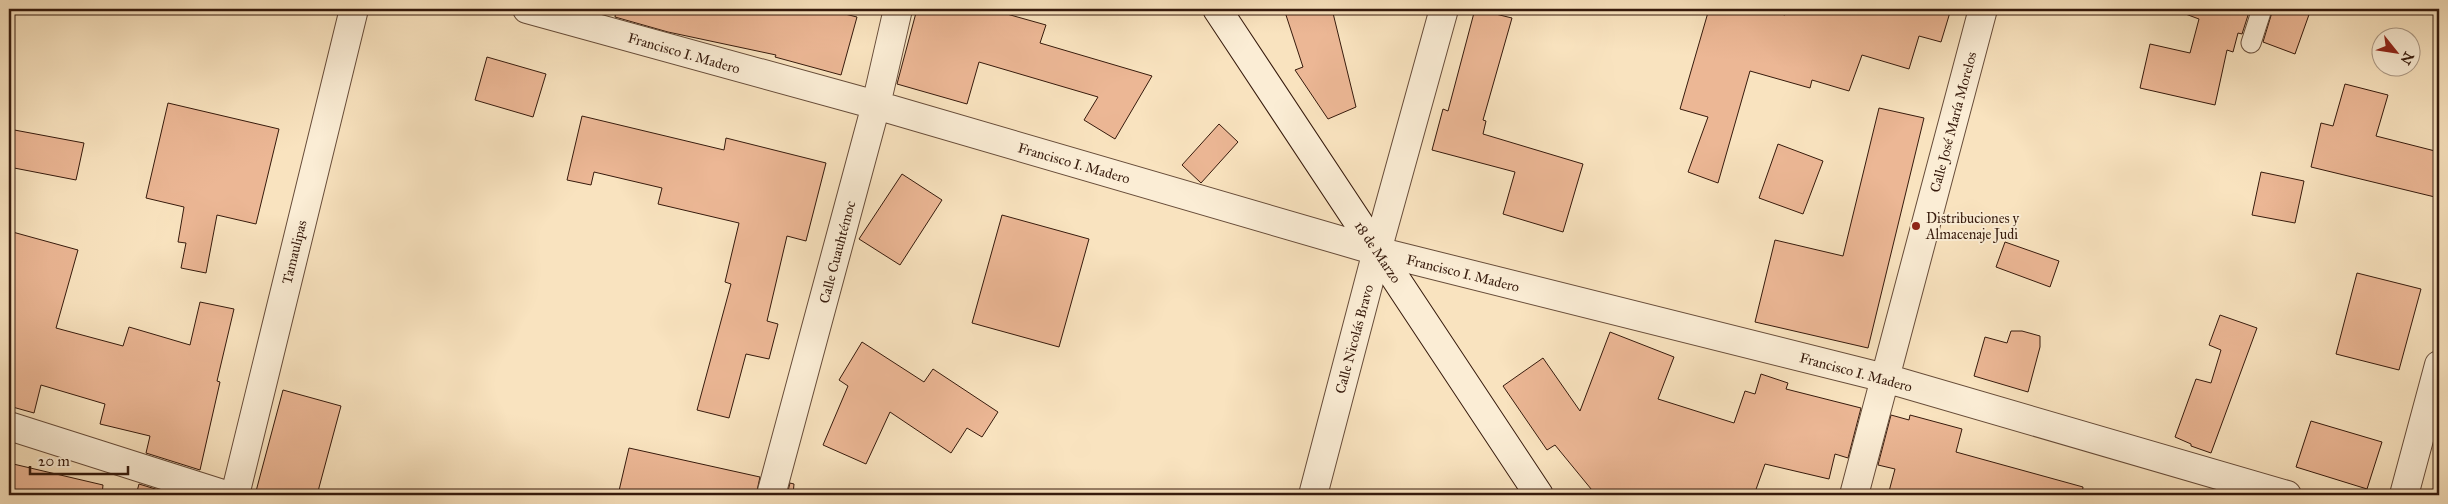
<svg xmlns="http://www.w3.org/2000/svg" width="2448" height="504" viewBox="0 0 2448 504" font-family="'IM FELL Great Primer',serif">
<style>
.building{fill:#ecb795;stroke:#361a0c}
.lines{fill:none;stroke-linecap:round;stroke-linejoin:round}
.service-casing{stroke:#674c39;stroke-width:21}
.minor-casing{stroke:#674c39;stroke-width:30}
.secondary-casing{stroke:#361a0c;stroke-width:30}
.service{stroke:#fbedd5;stroke-width:19}
.minor{stroke:#fbedd5;stroke-width:28}
.secondary{stroke:#fbedd5;stroke-width:28}
.poi-dot{fill:#8f2418;stroke:#fbedd5;stroke-width:2}
.labels{text-anchor:middle;stroke-width:4;stroke-linejoin:round;paint-order:stroke}
.street-label{font-size:14px;fill:#361a0c;stroke:#fbedd5}
.poi-label{font-size:14px;fill:#361a0c;stroke:#fbedd5;text-anchor:start}
</style>
<rect width="100%" height="100%" fill="#f9e3bf"/>
<filter id="stains"><feTurbulence type="fractalNoise" baseFrequency=".004" numOctaves="4"/><feColorMatrix values="0 0 0 0 .2 0 0 0 0 .09 0 0 0 0 .02 0 0 0 .5 -.17"/></filter>
<radialGradient id="worn" r=".72"><stop offset=".6" stop-color="#630" stop-opacity="0"/><stop offset="1" stop-color="#630" stop-opacity=".3"/></radialGradient>
<path class="building" d="M 616,9 L 825,9 L 857,17 L 841,75 L 775,57 L 776,55 L 668,32 L 615,17 Z
M 917,9 L 989,9 L 1046,25 L 1040,43 L 1152,76 L 1115,139 L 1084,120 L 1098,97 L 979,62 L 967,104 L 897,84 Z
M 1284,9 L 1332,9 L 1356,107 L 1328,119 L 1295,70 L 1303,67 Z
M 1475,9 L 1512,18 L 1483,120 L 1486,121 L 1483,134 L 1583,164 L 1563,232 L 1503,214 L 1515,172 L 1432,150 L 1443,109 L 1448,111 Z
M 1709,9 L 1762,9 L 1785,15 L 1787,9 L 1951,9 L 1941,42 L 1919,36 L 1909,69 L 1862,55 L 1849,91 L 1812,80 L 1810,88 L 1750,71 L 1718,183 L 1688,172 L 1708,117 L 1680,109 Z
M 2181,9 L 2250,9 L 2242,34 L 2238,33 L 2233,52 L 2227,50 L 2215,105 L 2140,88 L 2150,44 L 2190,53 L 2199,19 L 2180,12 Z
M 2273,9 L 2311,9 L 2295,54 L 2263,42 Z
M 487,57 L 546,74 L 533,117 L 475,100 Z
M 2345,84 L 2388,95 L 2376,136 L 2439,152 L 2439,198 L 2311,167 L 2321,123 L 2333,126 Z
M 168,103 L 279,129 L 256,224 L 217,215 L 206,273 L 181,268 L 186,243 L 178,242 L 184,207 L 146,198 Z
M 1879,108 L 1924,118 L 1868,348 L 1755,322 L 1775,240 L 1843,256 Z
M 582,116 L 724,150 L 726,138 L 826,163 L 806,241 L 787,236 L 767,321 L 778,324 L 769,359 L 746,354 L 729,418 L 697,410 L 731,284 L 725,282 L 739,223 L 658,204 L 662,188 L 594,172 L 591,185 L 567,180 Z
M 1219,124 L 1238,142 L 1201,183 L 1182,165 Z
M 9,129 L 84,143 L 76,180 L 9,167 Z
M 1778,144 L 1823,161 L 1803,214 L 1759,198 Z
M 2261,172 L 2304,181 L 2295,223 L 2252,215 Z
M 902,174 L 942,200 L 900,265 L 859,239 Z
M 1002,215 L 1089,239 L 1059,347 L 972,323 Z
M 9,231 L 78,250 L 56,328 L 123,346 L 129,327 L 190,345 L 200,302 L 234,309 L 217,381 L 220,382 L 200,470 L 146,453 L 150,436 L 100,424 L 105,404 L 41,385 L 34,413 L 9,406 Z
M 2005,242 L 2059,261 L 2050,287 L 1996,267 Z
M 2357,273 L 2421,289 L 2399,370 L 2336,354 Z
M 2220,315 L 2257,328 L 2211,453 L 2191,446 L 2191,444 L 2175,437 L 2196,379 L 2211,383 L 2221,350 L 2209,345 Z
M 2011,331 L 2022,331 L 2040,336 L 2040,347 L 2028,392 L 1974,376 L 1985,337 L 2007,343 Z
M 1610,332 L 1674,357 L 1658,399 L 1734,423 L 1745,391 L 1755,394 L 1761,374 L 1788,383 L 1786,389 L 1861,408 L 1848,458 L 1835,454 L 1829,479 L 1765,464 L 1754,495 L 1596,495 L 1555,445 L 1547,450 L 1503,386 L 1543,358 L 1580,411 Z
M 862,342 L 924,382 L 933,369 L 998,412 L 982,437 L 967,428 L 951,453 L 890,412 L 866,464 L 823,445 L 848,386 L 839,380 Z
M 283,390 L 341,406 L 317,495 L 255,495 Z
M 1891,415 L 1909,420 L 1910,415 L 1962,429 L 1956,452 L 2083,487 L 2082,495 L 1888,495 L 1895,469 L 1878,465 Z
M 2311,421 L 2382,442 L 2367,489 L 2296,467 Z
M 629,448 L 760,477 L 756,495 L 618,495 Z
M 9,463 L 103,485 L 102,495 L 9,495 Z
M 790,483 L 794,484 L 793,495 L 787,495 Z
M 139,484 L 175,495 L 136,495 Z"/>
<g class="lines">
<g class="service-casing">
<path id="service" d="M 2251,43 L 2262,9"/>
</g>
<g class="minor-casing">
<path id="minor" d="M 527,9 L 876,105 L 1377,251 L 1885,378 L 2287,495
M 9,426 L 226,495
M 235,495 L 354,9
M 771,495 L 876,105 L 898,9
M 1313,495 L 1377,251 L 1444,9
M 1854,495 L 1983,9
M 2404,495 L 2439,365"/>
</g>
<g class="secondary-casing">
<path id="secondary" d="M 1217,9 L 1539,495"/>
</g>
<use href="#service" class="service"/>
<use href="#minor" class="minor"/>
<use href="#secondary" class="secondary"/>
</g>
<circle class="poi-dot" cx="1916" cy="226" r="5"/>
<g class="labels">
<g class="street-label">
<text transform="translate(684 53) rotate(16)" y="5">Francisco I. Madero</text>
<text transform="translate(1953 122) rotate(-75)" y="5">Calle José María Morelos</text>
<text transform="translate(1074 163) rotate(16)" y="5">Francisco I. Madero</text>
<text transform="translate(294 252) rotate(-76)" y="5">Tamaulipas</text>
<text transform="translate(837 252) rotate(-75)" y="5">Calle Cuauhtémoc</text>
<text transform="translate(1378 252) rotate(56)" y="5">18 de Marzo</text>
<text transform="translate(1463 273) rotate(14)" y="5">Francisco I. Madero</text>
<text transform="translate(1354 339) rotate(-75)" y="5">Calle Nicolás Bravo</text>
<text transform="translate(1856 372) rotate(15)" y="5">Francisco I. Madero</text>
</g>
<g class="poi-label">
<text x="1926" y="223">Distribuciones y<tspan x="1926" dy="16">Almacenaje Judi</tspan></text>
</g>
</g>
<rect width="2448" height="504" fill="none" stroke="#f9e3bf" stroke-width="30"/>
<rect x="10" y="10" width="2428" height="484" fill="none" stroke="#361a0c" stroke-width="2.5"/>
<rect x="15" y="15" width="2418" height="474" fill="none" stroke="#361a0c"/>
<g transform="translate(2396 52) rotate(120)"><circle r="24" fill="#fbedd5" stroke="#ac9985"/>
<path d="M0-4L9 19L0 12L-9 19Z" fill="#8f2418"/>
<text y="-8" font-size="14" font-weight="bold" text-anchor="middle" fill="#361a0c">N</text>
</g>
<path d="M30 466v8h98v-8" fill="none" stroke="#361a0c" stroke-width="2.5"/>
<text x="38" y="466" font-size="15" fill="#361a0c" stroke="#fbedd5" stroke-width="4" paint-order="stroke">20 m</text>
<rect width="100%" height="100%" filter="url(#stains)"/>
<rect width="100%" height="100%" fill="url(#worn)"/>
</svg>
